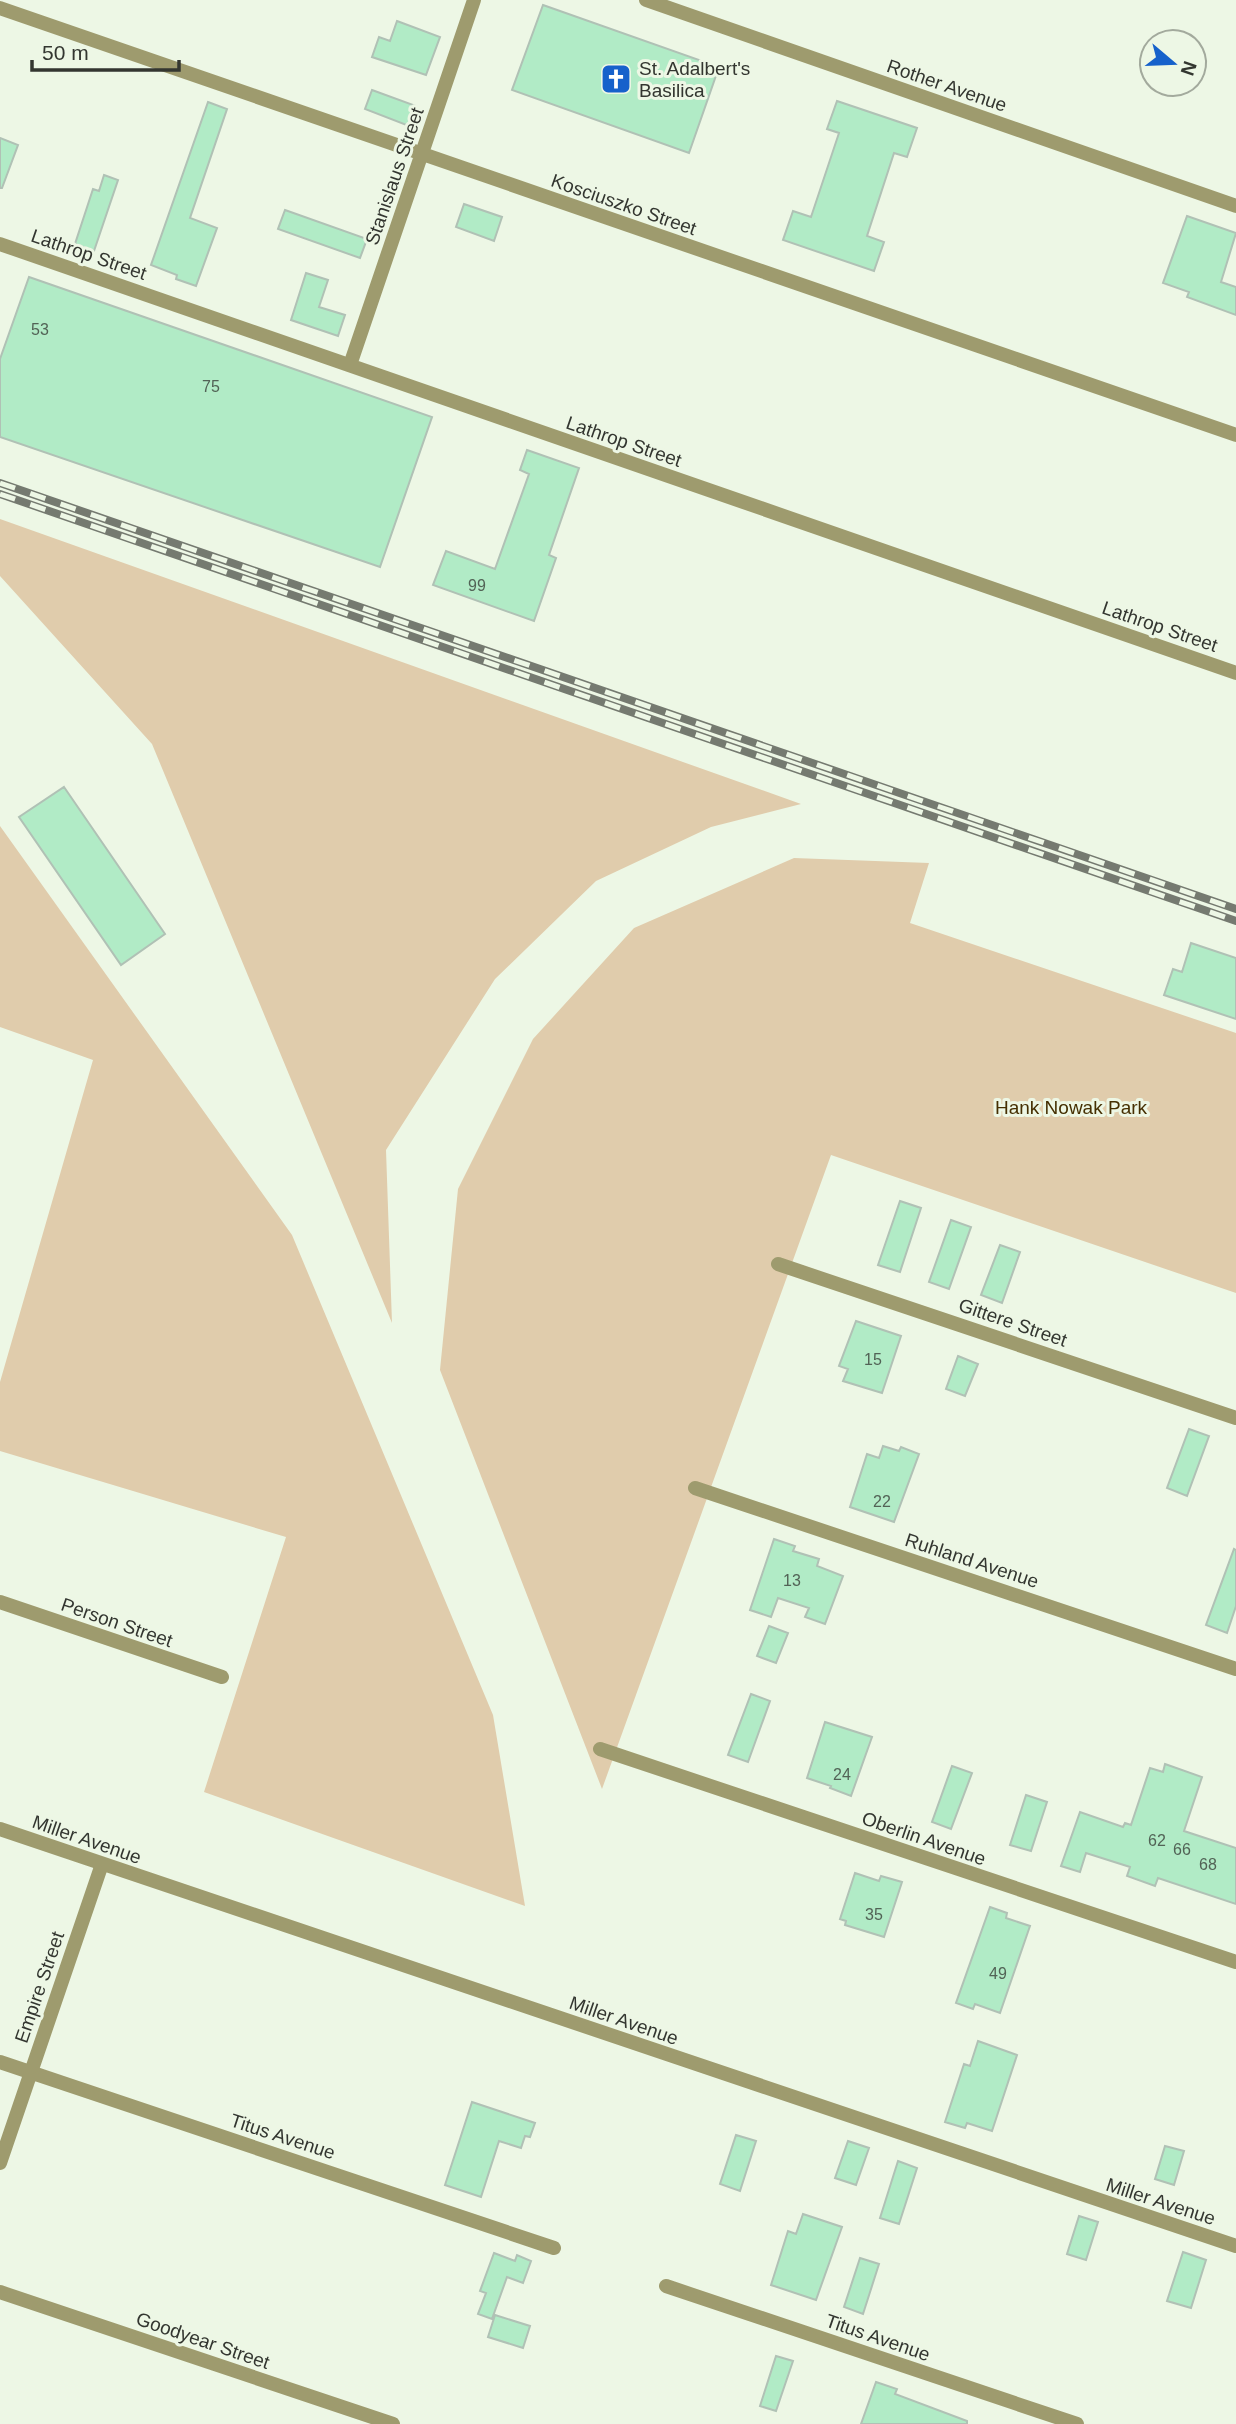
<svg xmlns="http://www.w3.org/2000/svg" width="1236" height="2424" viewBox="0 0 1236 2424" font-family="Helvetica,sans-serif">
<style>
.green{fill:#e0ccac}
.building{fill:#b1ebc6;stroke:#b0c1b5;stroke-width:2}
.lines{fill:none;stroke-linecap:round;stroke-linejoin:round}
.street{stroke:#9e9b6e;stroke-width:14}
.rail-casing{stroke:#757a70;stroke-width:8}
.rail{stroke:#edf7e5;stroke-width:5;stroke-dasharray:16;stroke-linecap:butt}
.labels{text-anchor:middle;stroke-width:6;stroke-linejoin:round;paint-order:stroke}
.number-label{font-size:16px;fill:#526356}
.poi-label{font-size:19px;fill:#333630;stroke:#edf7e5;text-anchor:start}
.street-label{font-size:19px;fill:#333630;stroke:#edf7e5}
.park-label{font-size:19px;fill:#452f02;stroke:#edf7e5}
</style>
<rect width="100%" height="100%" fill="#edf7e5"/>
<path class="green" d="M 0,519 L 801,804 L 711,827 L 596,881 L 495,979 L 386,1150 L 392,1323 L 152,744 L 0,576 Z
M 0,826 L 292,1235 L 493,1715 L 525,1906 L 204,1792 L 286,1537 L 0,1451 L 0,1382 L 93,1060 L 0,1027 Z
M 794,858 L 929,863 L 910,923 L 1236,1033 L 1236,1293 L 831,1155 L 602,1789 L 440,1370 L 458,1189 L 533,1039 L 634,928 Z"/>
<path class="building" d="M 543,5 L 719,67 L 689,153 L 512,90 Z
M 397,21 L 440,37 L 426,75 L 372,57 L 379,37 L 390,41 Z
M 372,90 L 416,106 L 409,126 L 365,109 Z
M 837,101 L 917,128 L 907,157 L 894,153 L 867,236 L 884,242 L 874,271 L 783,240 L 793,211 L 811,217 L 839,133 L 827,129 Z
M 208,102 L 227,109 L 190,218 L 217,228 L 196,286 L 176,279 L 177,275 L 151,265 Z
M 0,138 L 18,145 L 2,188 L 0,188 Z
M 104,175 L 118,180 L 94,251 L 75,244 L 93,189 L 99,191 Z
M 464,204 L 502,217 L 494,241 L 456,227 Z
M 285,210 L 367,239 L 360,258 L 278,229 Z
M 1187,216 L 1236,233 L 1221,282 L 1236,287 L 1236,315 L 1187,297 L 1189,292 L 1163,283 Z
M 306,273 L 328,280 L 319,307 L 345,315 L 338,336 L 291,320 Z
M 29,277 L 432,417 L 380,567 L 0,437 L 0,359 Z
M 527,450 L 579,468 L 549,555 L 556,558 L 534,621 L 433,585 L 446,551 L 495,569 L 529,474 L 520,470 Z
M 64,787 L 165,934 L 121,965 L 19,817 Z
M 1191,943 L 1236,958 L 1236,1019 L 1164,995 L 1173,969 L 1182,972 Z
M 900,1201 L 921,1208 L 900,1272 L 878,1265 Z
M 951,1220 L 971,1227 L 949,1289 L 929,1282 Z
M 1000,1245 L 1020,1252 L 1002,1303 L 981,1295 Z
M 856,1321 L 901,1336 L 882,1393 L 843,1381 L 848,1369 L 839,1366 Z
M 958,1356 L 978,1364 L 965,1396 L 946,1389 Z
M 1189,1429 L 1209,1436 L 1187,1496 L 1167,1488 Z
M 883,1446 L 899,1451 L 901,1447 L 919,1454 L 894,1522 L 850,1507 L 867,1454 L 879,1458 Z
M 774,1539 L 795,1546 L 793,1551 L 819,1559 L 817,1566 L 843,1576 L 825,1624 L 805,1617 L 809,1608 L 778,1598 L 771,1617 L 750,1610 Z
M 1234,1549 L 1236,1550 L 1236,1606 L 1227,1633 L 1206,1625 Z
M 769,1626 L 788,1633 L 776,1663 L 757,1656 Z
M 751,1694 L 770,1701 L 748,1762 L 728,1755 Z
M 825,1722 L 872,1737 L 851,1796 L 830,1788 L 831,1786 L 807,1778 Z
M 1165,1764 L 1202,1777 L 1184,1831 L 1236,1848 L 1236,1904 L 1158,1878 L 1155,1886 L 1127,1876 L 1130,1867 L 1086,1853 L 1080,1872 L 1061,1866 L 1080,1812 L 1123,1827 L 1125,1823 L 1131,1825 L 1150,1768 L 1163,1772 Z
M 952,1766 L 972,1773 L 951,1829 L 932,1822 Z
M 1026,1795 L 1047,1802 L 1031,1851 L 1010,1845 Z
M 855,1873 L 879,1881 L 881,1876 L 902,1882 L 884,1937 L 845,1925 L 846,1921 L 840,1919 Z
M 990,1907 L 1007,1913 L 1006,1918 L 1030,1926 L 1000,2013 L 975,2004 L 973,2009 L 956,2003 Z
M 978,2041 L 1017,2055 L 992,2131 L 967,2123 L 965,2128 L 945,2122 L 964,2064 L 970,2066 Z
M 472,2102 L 535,2123 L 530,2137 L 525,2136 L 521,2148 L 499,2141 L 481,2197 L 445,2185 Z
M 736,2135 L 756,2141 L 740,2191 L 720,2184 Z
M 848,2141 L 869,2148 L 856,2185 L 835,2178 Z
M 1165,2146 L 1184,2151 L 1174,2185 L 1155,2179 Z
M 898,2161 L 917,2168 L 899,2224 L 880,2218 Z
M 803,2214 L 842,2227 L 816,2300 L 771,2285 L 788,2231 L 796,2234 Z
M 1079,2216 L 1098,2222 L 1086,2260 L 1067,2254 Z
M 1183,2252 L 1206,2260 L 1191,2308 L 1167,2301 Z
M 494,2253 L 515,2261 L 517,2255 L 531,2261 L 523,2283 L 507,2277 L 492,2319 L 478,2314 L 486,2293 L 480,2291 Z
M 860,2258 L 879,2264 L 863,2314 L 844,2307 Z
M 495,2315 L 530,2326 L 523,2348 L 488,2337 Z
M 776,2356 L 793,2361 L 776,2411 L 760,2406 Z
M 876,2382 L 897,2389 L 895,2394 L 967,2421 L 967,2424 L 861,2424 Z"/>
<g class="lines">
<path class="street" d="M 646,0 L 1236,206
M 0,8 L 1236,435
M 0,244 L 1236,673
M 350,365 L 474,0
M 778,1264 L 1236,1418
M 695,1488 L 1236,1669
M 0,1602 L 222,1677
M 600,1749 L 1236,1962
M 0,1829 L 1236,2246
M 0,2062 L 554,2248
M 0,2163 L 102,1864
M 666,2286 L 1077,2424
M 0,2292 L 393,2424"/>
<g class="rail-casing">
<path id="rail" d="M 0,483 L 1236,909
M 0,494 L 1236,921"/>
</g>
<use href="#rail" class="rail"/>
</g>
<defs>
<g id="church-square" transform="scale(1.575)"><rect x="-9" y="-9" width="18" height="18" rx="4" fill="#1661cb" stroke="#edf7e5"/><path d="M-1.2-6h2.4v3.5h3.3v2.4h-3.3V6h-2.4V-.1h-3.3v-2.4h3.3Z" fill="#fff"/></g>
</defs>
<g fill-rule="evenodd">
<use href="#church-square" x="616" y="79"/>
</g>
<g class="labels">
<g class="number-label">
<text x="40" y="335">53</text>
<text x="211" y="392">75</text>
<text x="477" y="591">99</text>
<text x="873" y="1365">15</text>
<text x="882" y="1507">22</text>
<text x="792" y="1586">13</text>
<text x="842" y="1780">24</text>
<text x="1157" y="1846">62</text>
<text x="1182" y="1855">66</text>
<text x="1208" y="1870">68</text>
<text x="874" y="1920">35</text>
<text x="998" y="1979">49</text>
</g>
<g class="poi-label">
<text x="639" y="75">St. Adalbert's<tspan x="639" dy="22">Basilica</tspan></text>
</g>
<g class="street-label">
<text transform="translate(947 85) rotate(19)" y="7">Rother Avenue</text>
<text transform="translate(394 176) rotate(-71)" y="7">Stanislaus Street</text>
<text transform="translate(624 204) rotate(19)" y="7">Kosciuszko Street</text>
<text transform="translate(89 254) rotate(19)" y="7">Lathrop Street</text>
<text transform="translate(624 441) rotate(19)" y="7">Lathrop Street</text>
<text transform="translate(1160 626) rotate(19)" y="7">Lathrop Street</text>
<text transform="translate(1013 1322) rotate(19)" y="7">Gittere Street</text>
<text transform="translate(972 1560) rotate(18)" y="7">Ruhland Avenue</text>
<text transform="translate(117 1622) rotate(19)" y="7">Person Street</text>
<text transform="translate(924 1838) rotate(19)" y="7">Oberlin Avenue</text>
<text transform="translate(87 1839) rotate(19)" y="7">Miller Avenue</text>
<text transform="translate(39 1987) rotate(-71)" y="7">Empire Street</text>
<text transform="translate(624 2020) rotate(19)" y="7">Miller Avenue</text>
<text transform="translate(283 2136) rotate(18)" y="7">Titus Avenue</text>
<text transform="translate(1161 2201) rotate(18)" y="7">Miller Avenue</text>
<text transform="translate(878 2337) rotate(19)" y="7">Titus Avenue</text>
<text transform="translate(203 2340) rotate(19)" y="7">Goodyear Street</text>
</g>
<g class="park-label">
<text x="1071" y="1114">Hank Nowak Park</text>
</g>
</g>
<g transform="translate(1173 63) rotate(109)"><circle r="33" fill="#edf7e5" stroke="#a3aa9d" stroke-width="2"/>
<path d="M0-5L12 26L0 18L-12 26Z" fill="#1661cb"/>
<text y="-10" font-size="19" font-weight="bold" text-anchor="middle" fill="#333630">N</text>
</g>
<path d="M32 60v10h147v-10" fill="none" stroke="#333630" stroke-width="3.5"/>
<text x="42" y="60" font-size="21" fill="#333630" stroke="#edf7e5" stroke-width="5" paint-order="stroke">50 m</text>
</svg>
